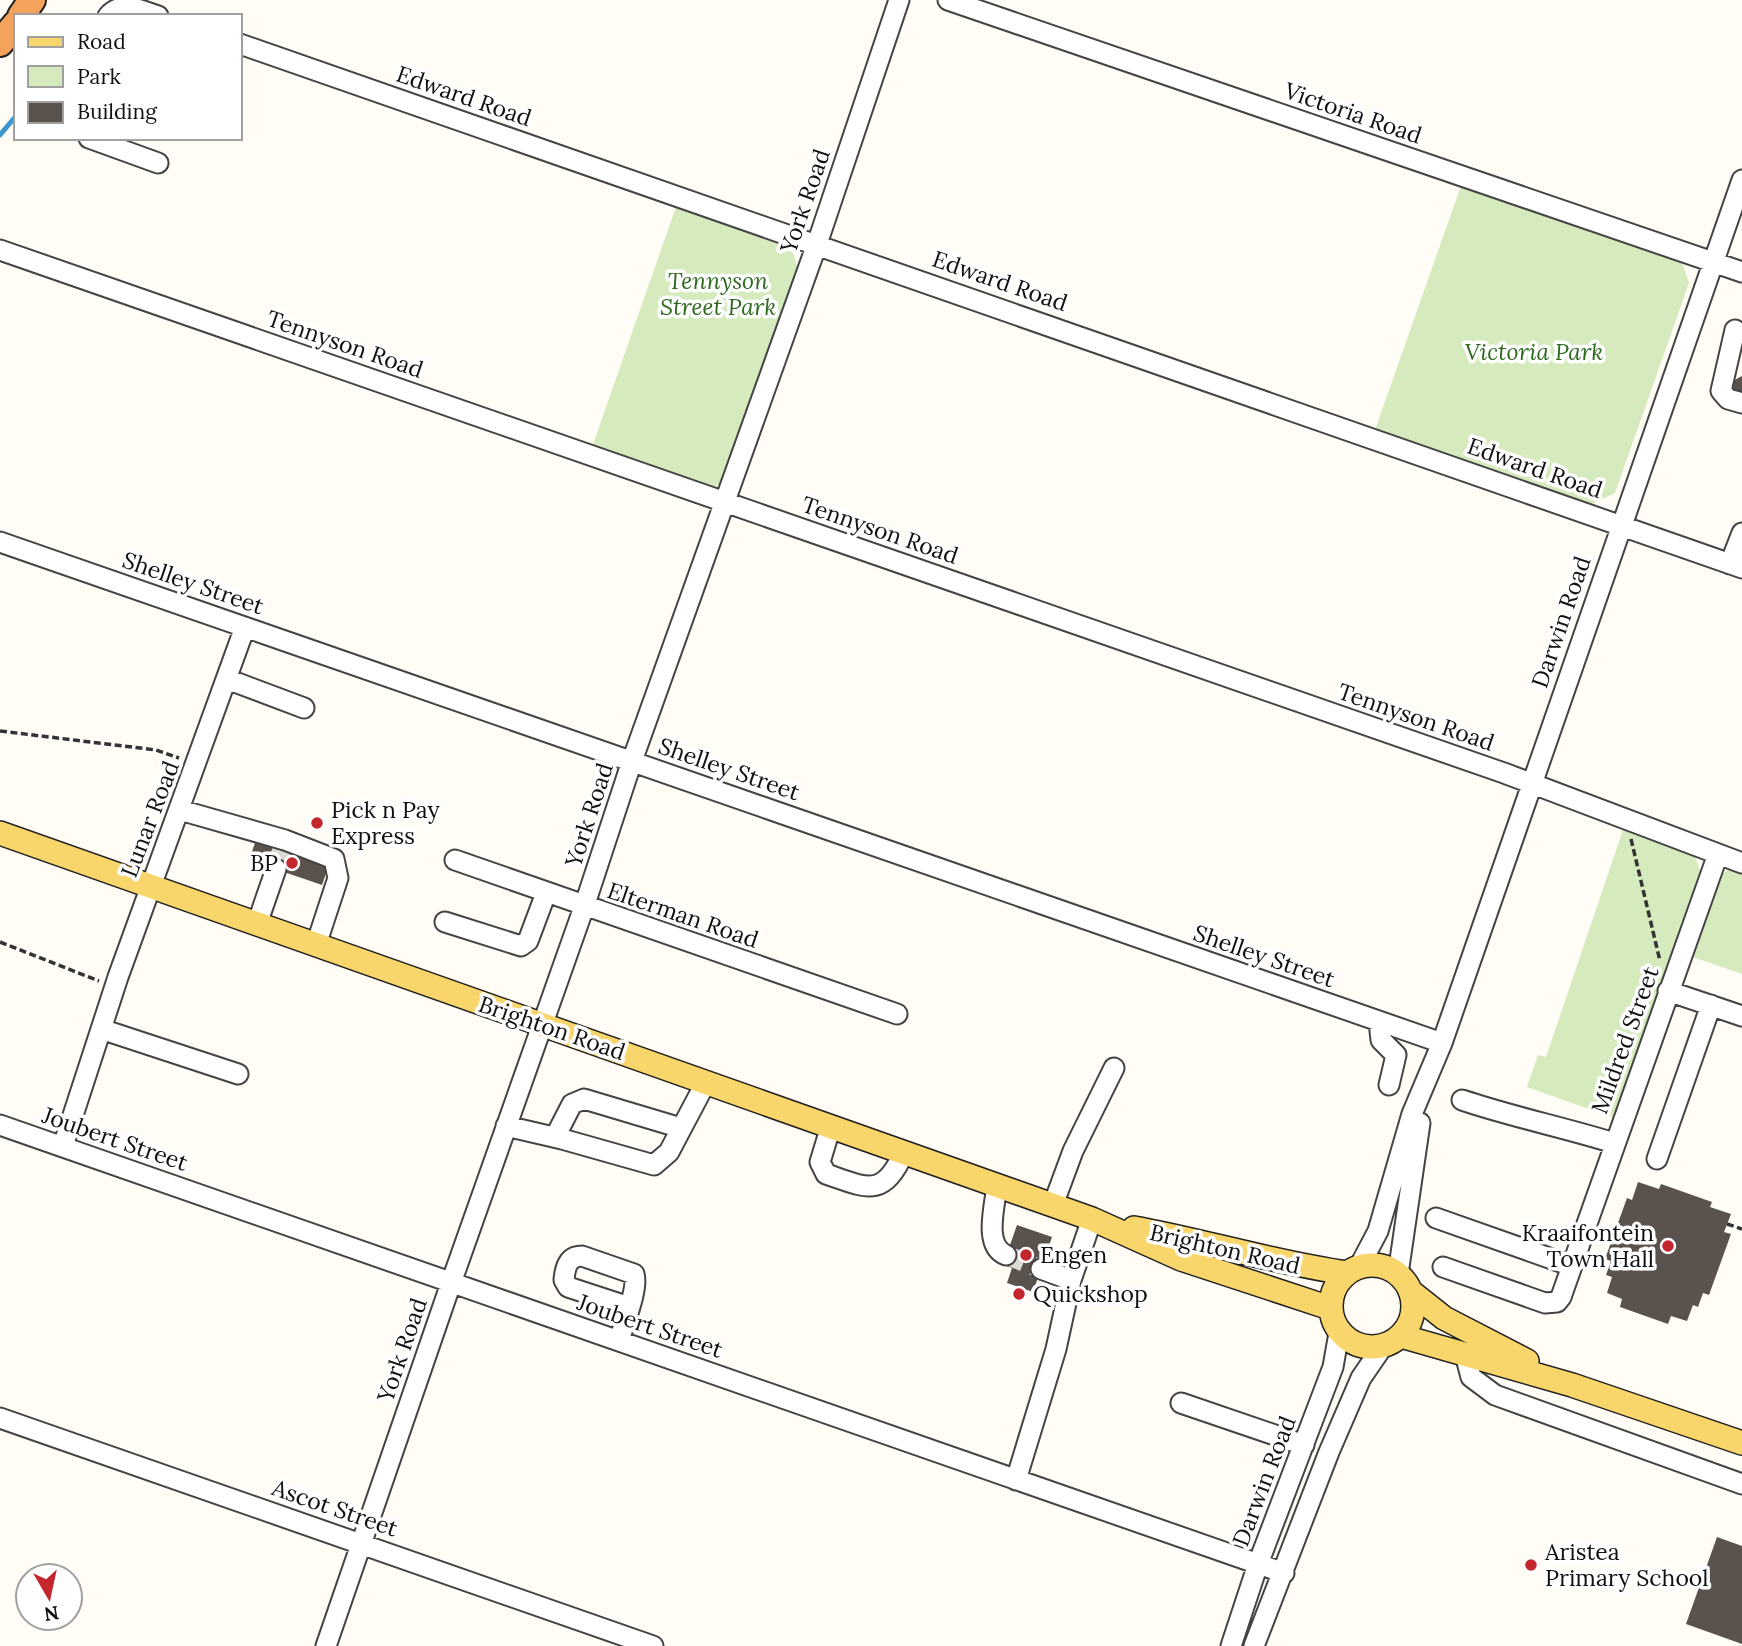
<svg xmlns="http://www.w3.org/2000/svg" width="1742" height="1646" viewBox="0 0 1742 1646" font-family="Lora,serif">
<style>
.green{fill:#d5ebbd}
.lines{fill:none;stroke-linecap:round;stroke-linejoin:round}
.stream{stroke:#3f96cf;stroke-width:5}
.building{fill:#5a524d}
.minor-tunnel{stroke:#dbdad3;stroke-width:19;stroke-dasharray:19 10;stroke-linecap:butt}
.minor-casing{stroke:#444;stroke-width:23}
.major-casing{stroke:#222;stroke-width:26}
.highway-casing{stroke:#222;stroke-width:30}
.path{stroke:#333;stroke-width:3.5;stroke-dasharray:7 3.5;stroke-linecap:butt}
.minor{stroke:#fff;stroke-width:19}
.major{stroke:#f9d66b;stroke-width:23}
.highway{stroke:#f5a25d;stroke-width:26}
.poi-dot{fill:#c4262e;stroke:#fff;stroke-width:2.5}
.labels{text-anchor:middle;stroke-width:7;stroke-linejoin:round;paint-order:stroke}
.street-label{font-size:23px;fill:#111;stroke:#fff}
.park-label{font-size:23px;font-style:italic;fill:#2f6b1f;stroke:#fff}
.poi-label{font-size:23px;fill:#111;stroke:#fff;text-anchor:start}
</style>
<rect width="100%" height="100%" fill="#fffdf5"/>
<path class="green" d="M 1462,183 L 1681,259 L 1689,283 L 1615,493 L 1592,504 L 1375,430 Z
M 676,207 L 784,244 L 794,255 L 798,270 L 720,484 L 710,490 L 591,450 Z
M 1624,827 L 1694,853 L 1700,871 L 1614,1118 L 1527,1087 L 1538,1055 L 1546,1057 Z
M 1742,867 L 1742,974 L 1690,956 L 1720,876 L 1729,869 Z"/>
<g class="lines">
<path class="stream" d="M 40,15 L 41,16
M 0,135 L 16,116"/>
</g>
<path class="building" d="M 1742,376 L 1742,400 L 1740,402 L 1729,383 Z
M 257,837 L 330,862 L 322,885 L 249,860 Z
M 1638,1182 L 1659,1189 L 1661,1184 L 1712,1202 L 1710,1207 L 1731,1214 L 1724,1232 L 1731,1234 L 1709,1295 L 1703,1293 L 1698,1307 L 1693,1305 L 1687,1321 L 1671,1316 L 1668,1324 L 1620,1307 L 1622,1299 L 1607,1293 L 1612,1277 L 1606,1275 L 1611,1261 L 1605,1259 L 1627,1198 L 1632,1200 Z
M 1017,1225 L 1052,1237 L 1033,1292 L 1007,1283 L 1012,1268 L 1003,1265 Z
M 1717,1537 L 1742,1546 L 1742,1644 L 1686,1624 Z"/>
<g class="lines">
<path class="minor-tunnel" d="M 276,869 L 283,846
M 1006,1255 L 1041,1269"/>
<g class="minor-casing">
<path id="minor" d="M 948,0 L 1742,272
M 108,16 C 122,0 140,10 158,16
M 240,44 L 1742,568
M 89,138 L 158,163
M 0,250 L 1504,773 L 1742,863
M 1735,330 L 1721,391 L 1728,399 L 1742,403
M 0,542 L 1442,1043
M 1730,564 L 1742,533
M 227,679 L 304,708
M 180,810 L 285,840 L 334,859 L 338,878 L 316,945
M 455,860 L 897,1014
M 445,922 L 521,946 L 528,941 L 546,893
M 257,924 L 276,869
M 1668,991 L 1742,1016
M 1379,1022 L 1381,1040 L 1396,1055 L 1389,1085
M 101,1029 L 238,1074
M 1462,1100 C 1512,1117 1563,1127 1614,1143
M 0,1125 L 1284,1573
M 506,1126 L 562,1139 L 654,1165 L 669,1152 L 706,1082
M 831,1126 L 820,1162 L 826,1174 C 867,1188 883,1199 904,1152
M 555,1137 L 572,1104 L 584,1099 L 681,1128
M 63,1146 L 118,977 L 245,627
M 1657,1159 L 1711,1005
M 997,1185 C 995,1206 983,1246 1006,1255
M 1053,1205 L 1073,1151 L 1114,1068
M 1436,1218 L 1572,1266
M 1359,1267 L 1378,1231 L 1412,1114 L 1442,1043 L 1742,180
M 1443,1267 L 1545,1303 L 1557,1302 L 1561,1297 L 1718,854
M 1041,1269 L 1071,1280
M 1398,1274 L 1420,1123
M 619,1341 C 623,1326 639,1288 634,1274 L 582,1256 C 568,1256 565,1267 564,1280 L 568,1287 L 629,1307
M 1465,1354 L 1471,1377 L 1495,1395 L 1742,1484
M 1181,1403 L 1304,1445
M 0,1418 L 653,1646
M 1016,1480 L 1056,1349 L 1071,1280 L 1092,1219
M 326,1646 L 451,1283 L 584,907 L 632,761 L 817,244 L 899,0
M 1231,1646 L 1258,1564 L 1333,1367 L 1339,1333
M 1254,1646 L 1329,1452 L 1361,1378 L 1383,1346"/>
</g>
<g class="major-casing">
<path id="major" d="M 0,833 L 1092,1219 L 1181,1259 L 1330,1308
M 1134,1228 C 1206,1241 1275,1263 1347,1273
M1331 1306a41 41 0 1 1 82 0a41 41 0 1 1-82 0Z
M 1410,1291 L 1444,1318 L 1527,1361
M 1401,1336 L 1572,1385 L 1742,1443"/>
</g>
<g class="highway-casing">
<path id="highway" d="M 21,16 L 32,0
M 0,43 L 16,24"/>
</g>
<path class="path" d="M 0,731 L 156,750 L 179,758
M 1631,839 L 1660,961
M 0,942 L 99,981
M 1727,1224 L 1742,1229"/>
<use href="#minor" class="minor"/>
<use href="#major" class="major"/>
<use href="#highway" class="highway"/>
</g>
<g class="poi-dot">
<circle cx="317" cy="823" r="7"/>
<circle cx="292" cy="863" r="7"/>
<circle cx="1668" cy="1246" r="7"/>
<circle cx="1026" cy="1255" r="7"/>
<circle cx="1019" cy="1294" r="7"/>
<circle cx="1531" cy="1565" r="7"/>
</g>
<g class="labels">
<g class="street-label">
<text transform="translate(464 96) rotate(19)" y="8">Edward Road</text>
<text transform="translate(1353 113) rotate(19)" y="8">Victoria Road</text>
<text transform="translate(805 201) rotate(-71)" y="8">York Road</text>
<text transform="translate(1000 281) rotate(19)" y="8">Edward Road</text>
<text transform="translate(345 344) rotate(19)" y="8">Tennyson Road</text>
<text transform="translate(1535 468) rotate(19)" y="8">Edward Road</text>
<text transform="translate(880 530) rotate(19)" y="8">Tennyson Road</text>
<text transform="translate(193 583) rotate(19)" y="8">Shelley Street</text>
<text transform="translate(1561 622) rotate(-71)" y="8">Darwin Road</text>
<text transform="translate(1416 717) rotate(19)" y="8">Tennyson Road</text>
<text transform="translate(729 769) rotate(19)" y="8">Shelley Street</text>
<text transform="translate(589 815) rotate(-72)" y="8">York Road</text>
<text transform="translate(150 819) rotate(-69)" y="8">Lunar Road</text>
<text transform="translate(683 915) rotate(19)" y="8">Elterman Road</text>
<text transform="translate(1264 956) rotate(19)" y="8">Shelley Street</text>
<text transform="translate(552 1028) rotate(19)" y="8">Brighton Road</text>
<text transform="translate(1625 1040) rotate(-70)" y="8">Mildred Street</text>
<text transform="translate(115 1139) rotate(19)" y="8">Joubert Street</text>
<text transform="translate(1225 1249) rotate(13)" y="8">Brighton Road</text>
<text transform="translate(650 1326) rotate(19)" y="8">Joubert Street</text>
<text transform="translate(402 1350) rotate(-71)" y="8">York Road</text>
<text transform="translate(1264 1481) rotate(-69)" y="8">Darwin Road</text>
<text transform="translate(335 1508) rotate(19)" y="8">Ascot Street</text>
</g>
<g class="park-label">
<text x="718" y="289">Tennyson<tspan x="718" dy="26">Street Park</tspan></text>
<text x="1534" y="360">Victoria Park</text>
</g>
<g class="poi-label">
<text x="331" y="818">Pick n Pay<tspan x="331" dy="26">Express</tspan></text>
<text x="278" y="871" text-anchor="end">BP</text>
<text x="1654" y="1241" text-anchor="end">Kraaifontein<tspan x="1654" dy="26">Town Hall</tspan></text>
<text x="1040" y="1263">Engen</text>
<text x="1033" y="1302">Quickshop</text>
<text x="1545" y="1560">Aristea<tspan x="1545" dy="26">Primary School</tspan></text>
</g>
</g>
<rect x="14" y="14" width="228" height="126" fill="#ffffff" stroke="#a0a0a0" stroke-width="2"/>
<rect x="28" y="37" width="35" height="10" fill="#f9d66b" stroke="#a0a0a0" stroke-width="2"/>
<text x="77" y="49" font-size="21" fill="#111111">Road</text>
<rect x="28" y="66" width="35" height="21" fill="#d5ebbd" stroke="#a0a0a0" stroke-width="2"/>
<text x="77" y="84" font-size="21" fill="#111111">Park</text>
<rect x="28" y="102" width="35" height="21" fill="#5a524d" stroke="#a0a0a0" stroke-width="2"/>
<text x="77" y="119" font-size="21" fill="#111111">Building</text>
<g transform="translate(49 1597) rotate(171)"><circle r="33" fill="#ffffff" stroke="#a0a0a0" stroke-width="2"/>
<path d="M0-5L12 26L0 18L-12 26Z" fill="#c4262e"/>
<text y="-10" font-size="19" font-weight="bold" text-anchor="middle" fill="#111111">N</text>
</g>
</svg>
